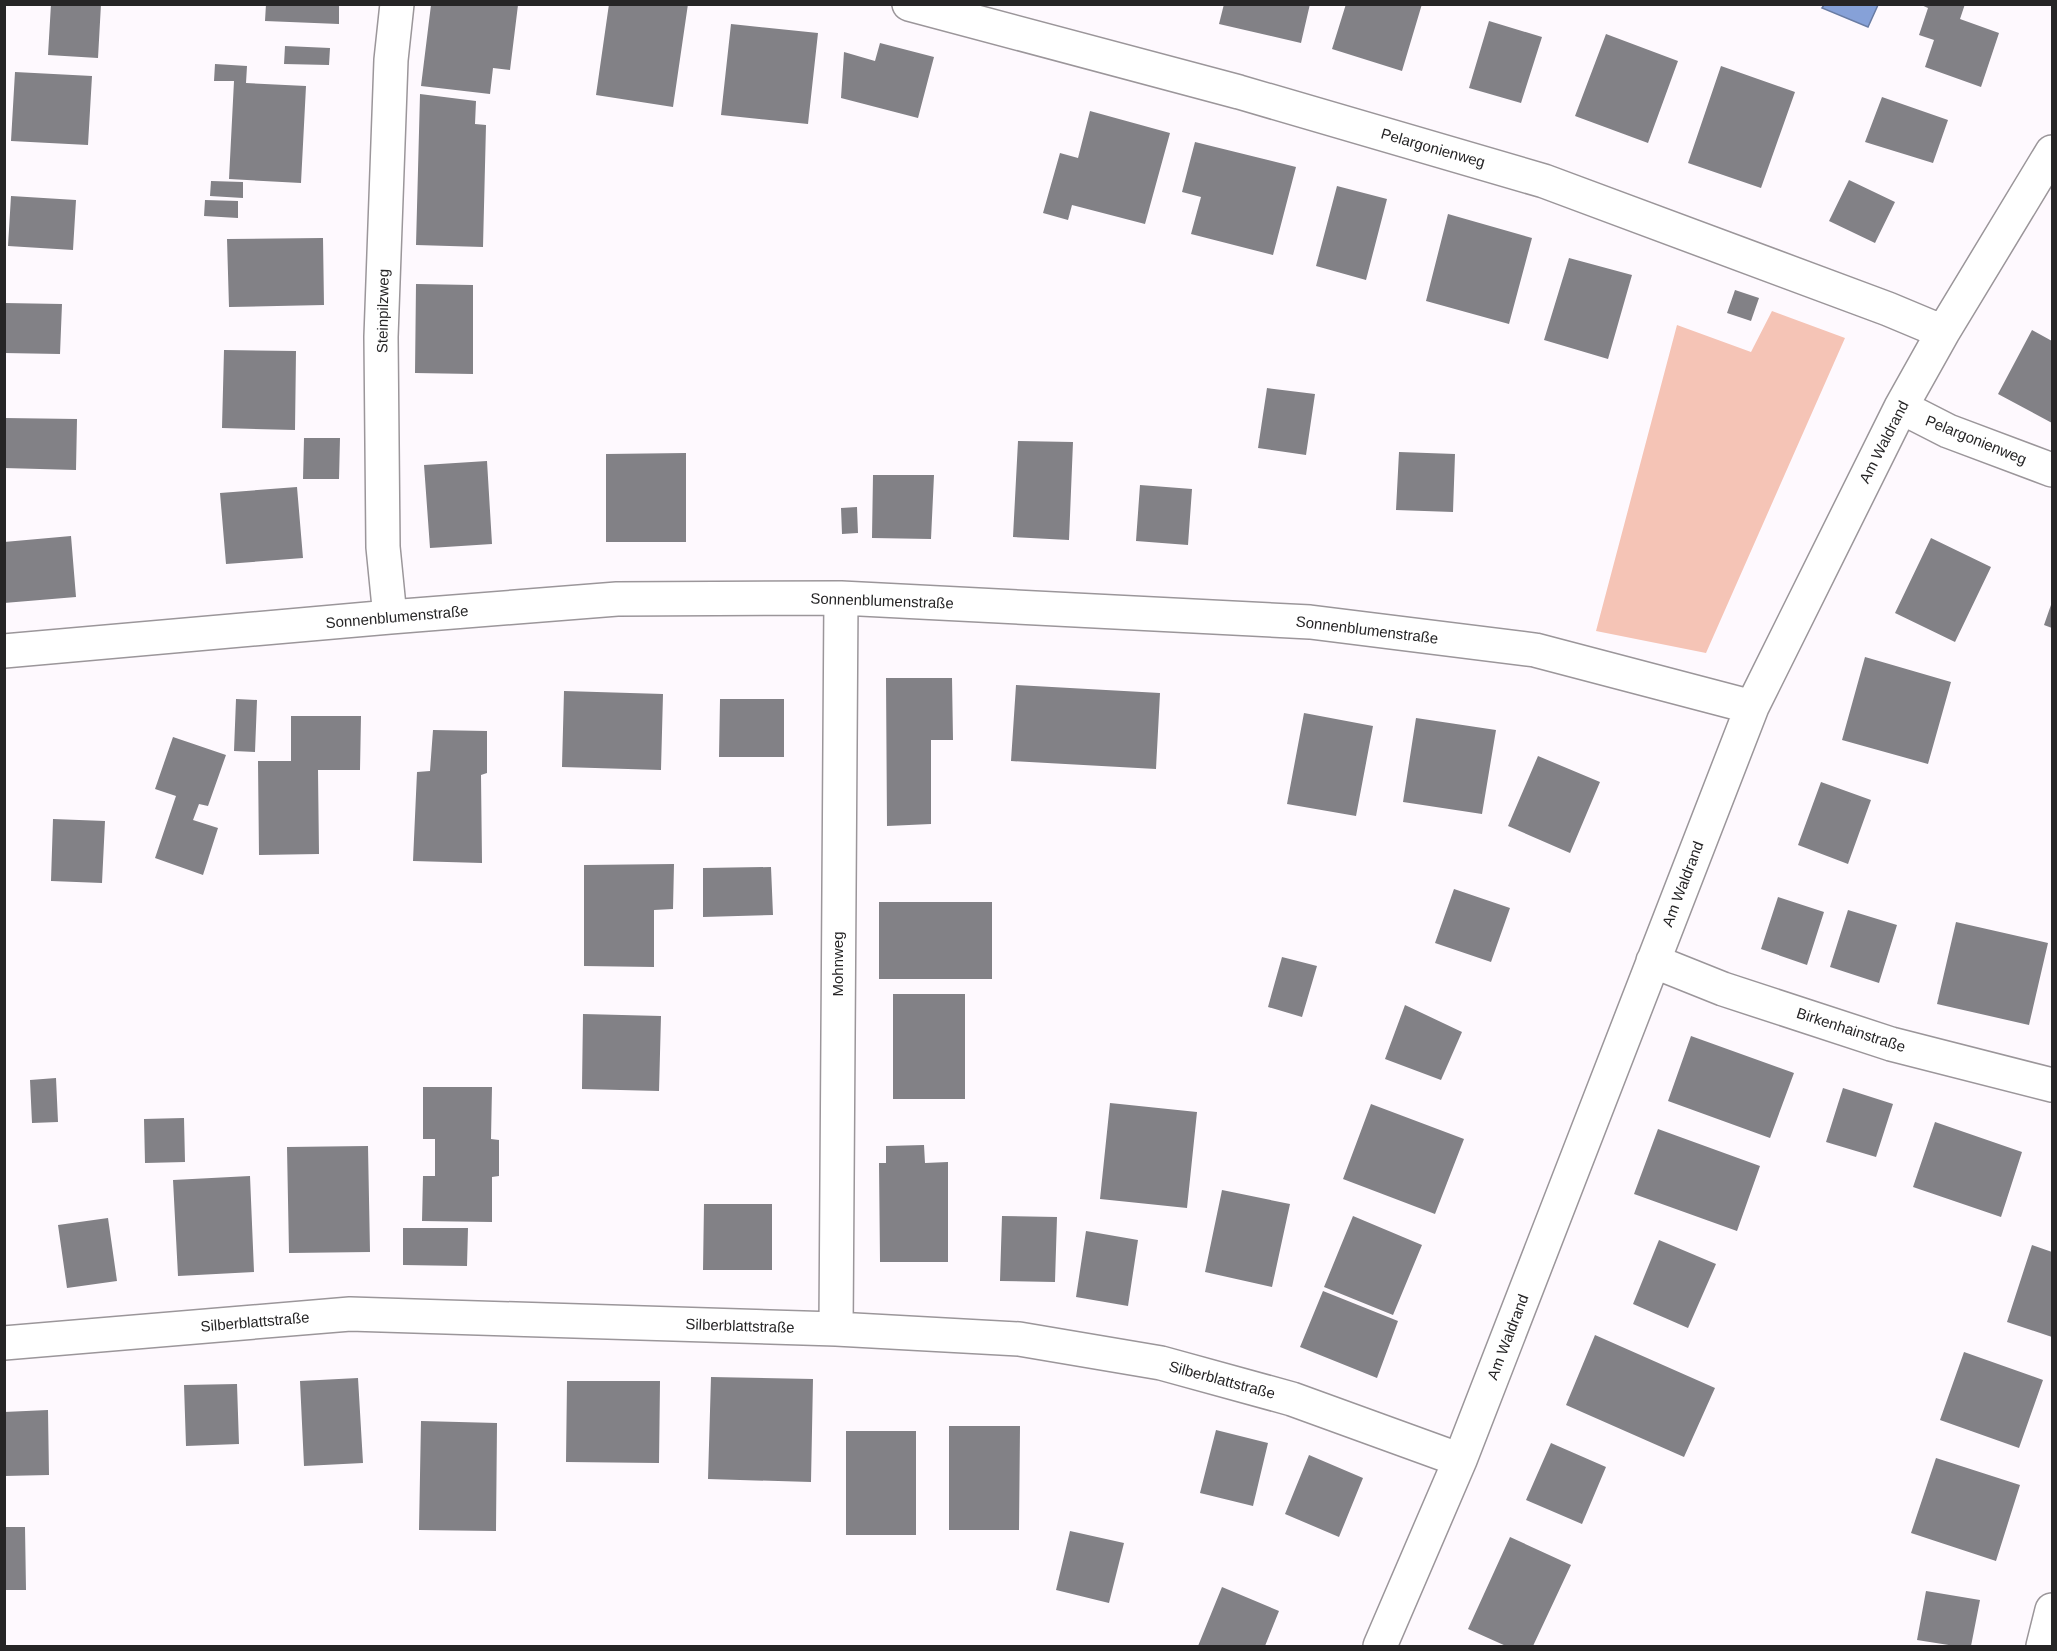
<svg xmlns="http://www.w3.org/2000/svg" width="2057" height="1651" viewBox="0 0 2057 1651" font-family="Helvetica,sans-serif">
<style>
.green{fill:#f5c4b6}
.water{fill:#86a1d8;stroke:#697ca3;stroke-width:1.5}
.building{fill:#828186}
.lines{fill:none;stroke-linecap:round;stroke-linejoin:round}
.street-casing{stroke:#9b969a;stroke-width:36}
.street{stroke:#fff;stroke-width:33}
.labels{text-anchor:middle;stroke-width:6;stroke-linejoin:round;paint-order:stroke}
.street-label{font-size:15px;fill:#262526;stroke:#fff}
</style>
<rect width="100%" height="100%" fill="#fef9fe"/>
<path class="green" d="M 1772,311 L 1845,338 L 1706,653 L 1596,631 L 1677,325 L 1751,352 Z"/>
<path class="water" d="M 1824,5 L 1824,4 L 1878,5 L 1868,27 L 1822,8 Z"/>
<path class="building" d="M 51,4 L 101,4 L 98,58 L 48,55 Z
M 266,4 L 339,4 L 339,24 L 265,21 Z
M 609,4 L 688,4 L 673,107 L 596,95 Z
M 1224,4 L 1310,4 L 1301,43 L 1219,24 Z
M 1346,4 L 1422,4 L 1402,71 L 1332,49 Z
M 1919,4 L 1965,4 L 1960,19 L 1999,33 L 1981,87 L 1925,67 L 1934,40 L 1919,35 L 1928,8 Z
M 431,5 L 518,5 L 510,70 L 493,68 L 490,94 L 421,86 Z
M 1489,21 L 1542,37 L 1521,103 L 1469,88 Z
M 731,24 L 818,33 L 808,124 L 721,115 Z
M 1606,34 L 1678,61 L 1648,143 L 1575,116 Z
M 880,43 L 934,57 L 918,118 L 841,98 L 844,52 L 875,61 Z
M 285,46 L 330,48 L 329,65 L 284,64 Z
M 215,64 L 247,66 L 246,83 L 306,86 L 301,183 L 229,179 L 234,81 L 214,81 Z
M 1721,66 L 1795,92 L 1761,188 L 1688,163 Z
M 15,72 L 92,76 L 88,145 L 11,141 Z
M 420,94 L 476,101 L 475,124 L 486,125 L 483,247 L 416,245 Z
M 1882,97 L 1948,120 L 1933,163 L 1865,142 Z
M 1090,111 L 1170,133 L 1145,224 L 1072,205 L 1068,220 L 1043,213 L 1060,153 L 1078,158 Z
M 1195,142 L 1296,167 L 1273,255 L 1191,234 L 1201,197 L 1182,192 Z
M 1849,180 L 1895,202 L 1875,243 L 1829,221 Z
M 211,181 L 243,182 L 243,198 L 210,196 Z
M 1337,186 L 1387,199 L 1366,280 L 1316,266 Z
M 11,196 L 76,200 L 73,250 L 8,246 Z
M 205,200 L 238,201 L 238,218 L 204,216 Z
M 1448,214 L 1532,238 L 1509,324 L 1426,301 Z
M 323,238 L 324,305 L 229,307 L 227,239 Z
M 1569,258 L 1632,275 L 1608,359 L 1544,340 Z
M 416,284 L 473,285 L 473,374 L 415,373 Z
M 1735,290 L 1759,298 L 1751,321 L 1727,313 Z
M 4,303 L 62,304 L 60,354 L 4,353 Z
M 2032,330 L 2052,341 L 2052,423 L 1998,394 Z
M 224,350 L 296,351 L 295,430 L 222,428 Z
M 1267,388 L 1315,394 L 1306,455 L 1258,448 Z
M 4,418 L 77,419 L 76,470 L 4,468 Z
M 304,438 L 340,438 L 339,479 L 303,479 Z
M 1018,441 L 1073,442 L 1069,540 L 1013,537 Z
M 1399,452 L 1455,454 L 1453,512 L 1396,510 Z
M 686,453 L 686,542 L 606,542 L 606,454 Z
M 487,461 L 492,544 L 430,548 L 424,465 Z
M 873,475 L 934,475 L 931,539 L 872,538 Z
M 1140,485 L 1192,489 L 1188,545 L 1136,541 Z
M 297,487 L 303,558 L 226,564 L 220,493 Z
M 857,507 L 858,533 L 842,534 L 841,508 Z
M 71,536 L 76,597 L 4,603 L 4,542 Z
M 1931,538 L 1991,567 L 1955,642 L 1895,613 Z
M 2052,602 L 2052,628 L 2044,625 Z
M 1865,657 L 1951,682 L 1928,764 L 1842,740 Z
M 886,678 L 952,678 L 953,740 L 931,740 L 931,824 L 887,826 Z
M 1016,685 L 1160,693 L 1156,769 L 1011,761 Z
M 564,691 L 663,694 L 661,770 L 562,767 Z
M 236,699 L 257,700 L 255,752 L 234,751 Z
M 720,699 L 784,699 L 784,757 L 719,757 Z
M 1304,713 L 1373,726 L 1356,816 L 1287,804 Z
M 291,716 L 361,716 L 360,770 L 318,770 L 319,854 L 259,855 L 258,761 L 291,761 Z
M 1416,718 L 1496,730 L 1482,814 L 1403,802 Z
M 433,730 L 487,731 L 487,773 L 481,775 L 482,863 L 413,861 L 417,772 L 430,771 Z
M 173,737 L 226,755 L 208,806 L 199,804 L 193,820 L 218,828 L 203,875 L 155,858 L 176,796 L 155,789 Z
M 1538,756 L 1600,782 L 1570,853 L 1508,826 Z
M 1821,782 L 1871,800 L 1848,864 L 1798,845 Z
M 53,819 L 105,821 L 102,883 L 51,881 Z
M 674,864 L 673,909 L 654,910 L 654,967 L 584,966 L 584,865 Z
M 771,867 L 773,915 L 703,917 L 703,868 Z
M 1454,889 L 1510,908 L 1491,962 L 1435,943 Z
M 1778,897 L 1824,912 L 1807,965 L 1761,949 Z
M 879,902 L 992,902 L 992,979 L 879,979 Z
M 1848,910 L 1897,925 L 1879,983 L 1830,967 Z
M 1956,922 L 2048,943 L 2029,1025 L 1937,1004 Z
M 1282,957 L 1317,966 L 1302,1017 L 1268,1007 Z
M 893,994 L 965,994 L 965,1099 L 893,1099 Z
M 1405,1005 L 1462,1032 L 1441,1080 L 1385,1059 Z
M 583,1014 L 661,1016 L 659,1091 L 582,1089 Z
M 1691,1036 L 1794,1073 L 1770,1138 L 1668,1101 Z
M 56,1078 L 58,1122 L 32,1123 L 30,1080 Z
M 423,1087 L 492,1087 L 491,1139 L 499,1140 L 499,1176 L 492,1177 L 492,1222 L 422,1221 L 423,1176 L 435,1176 L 435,1139 L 423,1139 Z
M 1843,1088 L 1893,1104 L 1876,1157 L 1826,1142 Z
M 1110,1103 L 1197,1112 L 1187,1208 L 1100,1199 Z
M 1371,1104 L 1464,1139 L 1435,1214 L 1343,1179 Z
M 184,1118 L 185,1162 L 145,1163 L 144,1119 Z
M 1935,1122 L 2022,1152 L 2001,1217 L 1913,1187 Z
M 1658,1129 L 1760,1166 L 1737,1231 L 1634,1194 Z
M 924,1145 L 925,1163 L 948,1162 L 948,1262 L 880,1262 L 879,1163 L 886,1163 L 886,1146 Z
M 368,1146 L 370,1252 L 289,1253 L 287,1147 Z
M 250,1176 L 254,1272 L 178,1276 L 173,1180 Z
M 1222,1190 L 1290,1204 L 1272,1287 L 1205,1272 Z
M 704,1204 L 772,1204 L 772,1270 L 703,1270 Z
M 1002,1216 L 1057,1217 L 1055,1282 L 1000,1281 Z
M 1353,1216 L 1422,1245 L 1393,1315 L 1324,1287 Z
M 108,1218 L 117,1281 L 67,1288 L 58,1225 Z
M 403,1228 L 468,1228 L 467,1266 L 403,1265 Z
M 1086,1231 L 1138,1240 L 1128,1306 L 1076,1297 Z
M 1659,1240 L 1716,1264 L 1688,1328 L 1633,1304 Z
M 2032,1245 L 2052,1252 L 2052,1337 L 2007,1322 Z
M 1323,1291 L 1398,1321 L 1377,1378 L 1300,1347 Z
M 1595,1335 L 1715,1388 L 1684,1457 L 1566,1405 Z
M 1964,1352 L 2043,1380 L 2019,1448 L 1940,1420 Z
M 711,1377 L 813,1379 L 811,1482 L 708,1479 Z
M 358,1378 L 363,1463 L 304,1466 L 300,1381 Z
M 567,1381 L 660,1381 L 659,1463 L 566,1462 Z
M 237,1384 L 239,1444 L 186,1446 L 184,1385 Z
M 48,1410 L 49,1475 L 4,1476 L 4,1412 Z
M 421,1421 L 497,1423 L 496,1531 L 419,1530 Z
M 949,1426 L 1020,1426 L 1019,1530 L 949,1530 Z
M 1216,1430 L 1268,1443 L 1253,1506 L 1200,1493 Z
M 846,1431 L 916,1431 L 916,1535 L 846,1535 Z
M 1551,1443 L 1606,1467 L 1582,1524 L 1526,1500 Z
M 1309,1455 L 1363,1478 L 1339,1537 L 1285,1514 Z
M 1936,1458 L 2020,1485 L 1996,1561 L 1911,1533 Z
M 4,1527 L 25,1527 L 26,1590 L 4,1590 Z
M 1070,1531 L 1124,1543 L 1109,1603 L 1056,1590 Z
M 1510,1537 L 1571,1565 L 1533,1646 L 1506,1646 L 1468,1629 Z
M 1222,1587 L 1279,1611 L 1265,1646 L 1198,1646 Z
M 1926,1591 L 1980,1600 L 1971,1646 L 1955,1646 L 1917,1640 Z"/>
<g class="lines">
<g class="street-casing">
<path id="street" d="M 909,4 L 1239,92 L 1544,181 L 1888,309 L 1943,332
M 1901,407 L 1948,431 L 2052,470
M 390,617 L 383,547 L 381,337 L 391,60 L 397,4
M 4,651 L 390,617 L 617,599 L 841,598 L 1310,622 L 1535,650 L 1752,707
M 1653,961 L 1723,989 L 1891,1044 L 2052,1085
M 836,1329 L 841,598
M 4,1343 L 350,1314 L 836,1329 L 1019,1339 L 1161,1363 L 1292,1399 L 1460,1460
M 1380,1646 L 1460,1460 L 1752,707 L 1901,407 L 1943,332 L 2052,152
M 2043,1646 L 2052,1610"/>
</g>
<use href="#street" class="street"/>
</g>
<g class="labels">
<g class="street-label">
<text transform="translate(1433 148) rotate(16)" y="5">Pelargonienweg</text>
<text transform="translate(383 311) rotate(-89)" y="5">Steinpilzweg</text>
<text transform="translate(1976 440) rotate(22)" y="5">Pelargonienweg</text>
<text transform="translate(1884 442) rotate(-63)" y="5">Am Waldrand</text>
<text transform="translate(882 601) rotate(2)" y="5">Sonnenblumenstraße</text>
<text transform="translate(397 617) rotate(-5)" y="5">Sonnenblumenstraße</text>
<text transform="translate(1367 630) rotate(7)" y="5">Sonnenblumenstraße</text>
<text transform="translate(1683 884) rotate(-69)" y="5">Am Waldrand</text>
<text transform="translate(838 964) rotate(-90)" y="5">Mohnweg</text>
<text transform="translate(1851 1030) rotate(18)" y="5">Birkenhainstraße</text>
<text transform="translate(255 1322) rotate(-5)" y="5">Silberblattstraße</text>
<text transform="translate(740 1326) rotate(2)" y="5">Silberblattstraße</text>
<text transform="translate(1508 1337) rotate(-69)" y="5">Am Waldrand</text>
<text transform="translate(1222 1380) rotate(15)" y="5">Silberblattstraße</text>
</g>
</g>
<rect width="2057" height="1651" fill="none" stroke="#262526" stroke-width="12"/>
</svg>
